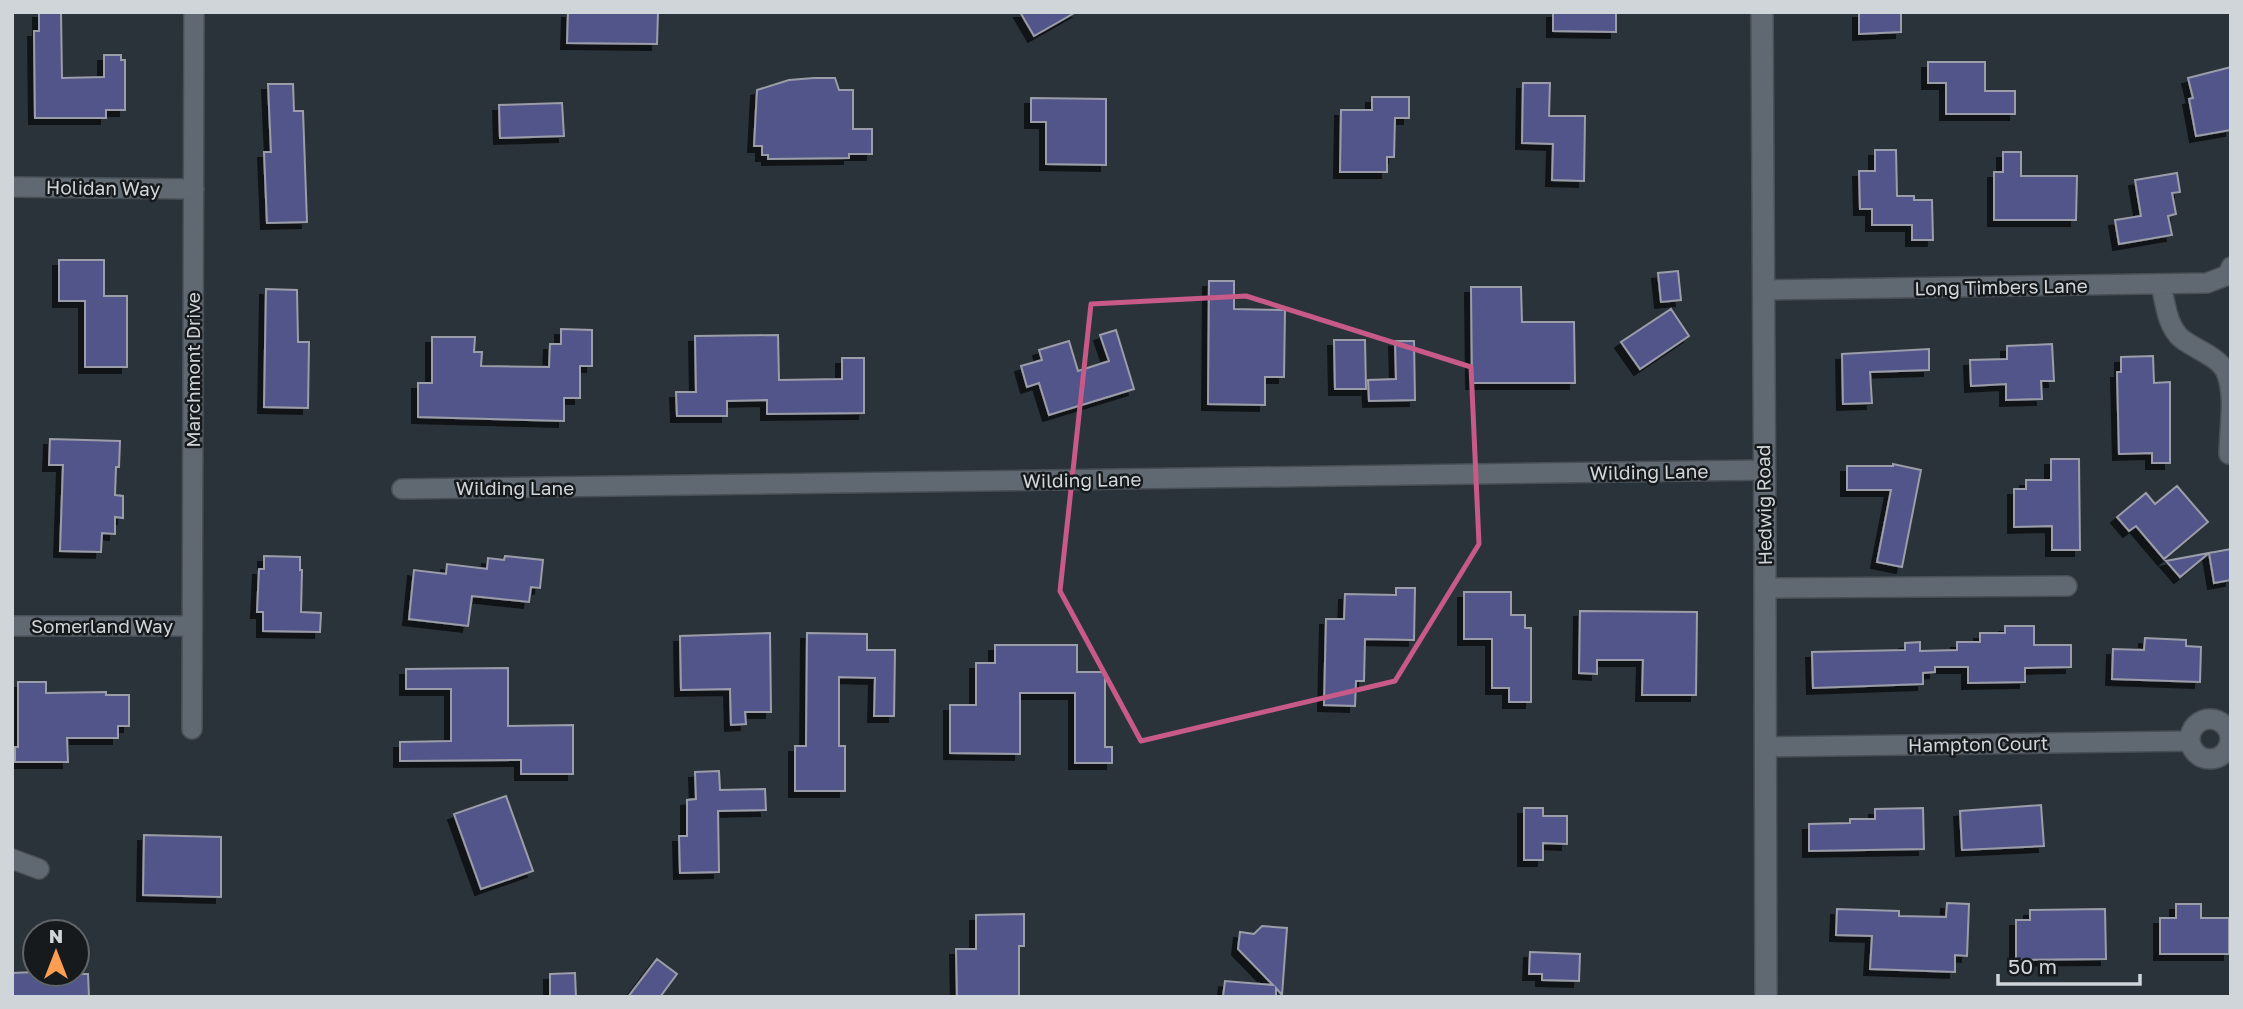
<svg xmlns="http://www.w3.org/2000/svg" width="2243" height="1009" viewBox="0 0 2243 1009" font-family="'Golos Text',sans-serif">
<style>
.building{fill:#515489;stroke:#9b9da8;stroke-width:2;filter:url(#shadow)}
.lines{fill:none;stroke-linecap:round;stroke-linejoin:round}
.minor-casing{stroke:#484f55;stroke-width:22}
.tertiary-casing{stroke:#484f55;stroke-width:24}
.minor{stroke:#606971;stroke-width:19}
.tertiary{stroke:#606971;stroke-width:21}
.marked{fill:none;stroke:#c75a87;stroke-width:5;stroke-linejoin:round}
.labels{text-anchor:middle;stroke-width:5;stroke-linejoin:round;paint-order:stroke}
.street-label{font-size:19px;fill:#d0d5d9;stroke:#171a1d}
</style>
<defs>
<filter id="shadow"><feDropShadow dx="-6" dy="6" stdDeviation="0" flood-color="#0009"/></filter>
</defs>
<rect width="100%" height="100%" fill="#2b333a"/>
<path class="building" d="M 39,12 L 61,12 L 62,78 L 104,77 L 104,55 L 121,55 L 121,60 L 125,60 L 125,110 L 106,110 L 106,118 L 35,118 L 34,31 L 39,31 Z
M 568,12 L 658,12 L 657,44 L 567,43 Z
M 1020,12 L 1076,12 L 1034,36 Z
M 1553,12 L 1616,12 L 1616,32 L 1553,31 Z
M 1859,12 L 1901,12 L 1901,32 L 1859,34 Z
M 1928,62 L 1985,62 L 1985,91 L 2015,91 L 2015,114 L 1946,114 L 1946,83 L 1928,83 Z
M 2231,67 L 2231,130 L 2196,136 L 2189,99 L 2193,98 L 2188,78 Z
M 814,78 L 835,78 L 839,90 L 853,90 L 853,129 L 872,129 L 872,154 L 849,154 L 849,158 L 768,159 L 768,155 L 762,155 L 762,146 L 754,146 L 757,90 L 789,80 Z
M 1523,83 L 1550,83 L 1549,116 L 1585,116 L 1584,181 L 1552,180 L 1553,144 L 1522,143 Z
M 268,84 L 293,84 L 294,111 L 303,111 L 307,222 L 267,223 L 264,152 L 271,152 Z
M 1372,97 L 1409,97 L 1409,118 L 1395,118 L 1394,157 L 1387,157 L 1387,172 L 1340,172 L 1341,110 L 1372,110 Z
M 1031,98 L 1106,99 L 1106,165 L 1046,164 L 1046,122 L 1031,122 Z
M 562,103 L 564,136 L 500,138 L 499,105 Z
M 1875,150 L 1896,150 L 1897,196 L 1914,196 L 1914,200 L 1932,200 L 1933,240 L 1912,240 L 1912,225 L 1872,225 L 1872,209 L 1860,209 L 1859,171 L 1875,171 Z
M 2003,152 L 2021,152 L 2021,176 L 2077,176 L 2076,220 L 1994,220 L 1994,172 L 2003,172 Z
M 2177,173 L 2180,192 L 2172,193 L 2176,214 L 2168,216 L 2172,235 L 2119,244 L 2115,220 L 2141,216 L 2135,180 Z
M 59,260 L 104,260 L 104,296 L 127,296 L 127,367 L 85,367 L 85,301 L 59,301 Z
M 1678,271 L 1681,300 L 1661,302 L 1658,273 Z
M 1209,281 L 1234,281 L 1234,309 L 1285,310 L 1284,377 L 1265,377 L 1265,405 L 1208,404 Z
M 1471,287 L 1521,287 L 1522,322 L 1574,322 L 1575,383 L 1472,383 Z
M 266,289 L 297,290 L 298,342 L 309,342 L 308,408 L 264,407 Z
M 1671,309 L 1689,336 L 1640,369 L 1621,342 Z
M 561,329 L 592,330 L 592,366 L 580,366 L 580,398 L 564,398 L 564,421 L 418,417 L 418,383 L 432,383 L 432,337 L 475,337 L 474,352 L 482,352 L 481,366 L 549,367 L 550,344 L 561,344 Z
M 1116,330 L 1134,389 L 1049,415 L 1039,383 L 1027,387 L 1021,366 L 1042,360 L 1039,350 L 1069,341 L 1078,371 L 1109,361 L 1100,335 Z
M 778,335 L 779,380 L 842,379 L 842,358 L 864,358 L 864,413 L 767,414 L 767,400 L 727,401 L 727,416 L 677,416 L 676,392 L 696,392 L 695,336 Z
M 1334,340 L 1365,340 L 1366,389 L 1335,389 Z
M 1395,341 L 1414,341 L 1415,400 L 1369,401 L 1368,380 L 1396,379 Z
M 2052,344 L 2054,381 L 2041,381 L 2042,399 L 2006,400 L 2006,384 L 1971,386 L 1970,360 L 2007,359 L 2007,346 Z
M 1929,349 L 1929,370 L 1870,372 L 1872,403 L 1843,404 L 1842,354 Z
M 2153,356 L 2154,383 L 2170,382 L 2170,463 L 2152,463 L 2152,453 L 2119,454 L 2117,372 L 2121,372 L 2121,357 Z
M 50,439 L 120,441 L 119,467 L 116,467 L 115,495 L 123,496 L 123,518 L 115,517 L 115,534 L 102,533 L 101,552 L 60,551 L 63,465 L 49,465 Z
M 2051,459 L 2079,459 L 2080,550 L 2052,550 L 2052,526 L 2014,527 L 2014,489 L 2026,489 L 2026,480 L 2051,480 Z
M 1893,464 L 1921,470 L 1902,567 L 1877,562 L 1891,490 L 1847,490 L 1847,466 L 1893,466 Z
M 2177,486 L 2208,522 L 2164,559 L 2136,526 L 2129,531 L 2117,517 L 2146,493 L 2155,504 Z
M 2231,549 L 2231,580 L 2214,583 L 2209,553 Z
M 2209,553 L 2180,577 L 2166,561 Z
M 264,556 L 300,557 L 300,570 L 302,570 L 301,612 L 321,613 L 320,632 L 263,631 L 263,612 L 257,612 L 259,569 L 264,569 Z
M 505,556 L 543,560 L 540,588 L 531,587 L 529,602 L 472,596 L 468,626 L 409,619 L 414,570 L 446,574 L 447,564 L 487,569 L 488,558 L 504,560 Z
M 1396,588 L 1415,588 L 1414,640 L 1365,639 L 1364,681 L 1356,681 L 1355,706 L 1324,705 L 1326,619 L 1344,619 L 1345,594 L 1396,595 Z
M 1464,592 L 1511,592 L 1511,615 L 1525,615 L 1525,628 L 1531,628 L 1531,702 L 1509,702 L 1509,688 L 1492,688 L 1492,639 L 1464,639 Z
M 1580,611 L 1697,612 L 1696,695 L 1642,695 L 1643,660 L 1597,660 L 1597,674 L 1579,673 Z
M 2005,626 L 2034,626 L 2034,645 L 2071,645 L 2071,667 L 2025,668 L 2025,682 L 1968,683 L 1968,667 L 1935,667 L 1935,672 L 1923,673 L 1923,684 L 1813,688 L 1812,652 L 1905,650 L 1905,643 L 1920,642 L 1920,651 L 1957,650 L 1957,642 L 1980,642 L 1980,633 L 2005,633 Z
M 770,633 L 771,712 L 745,712 L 746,724 L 731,725 L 730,689 L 681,690 L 680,636 Z
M 807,633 L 867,634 L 867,650 L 895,650 L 894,716 L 874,716 L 875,678 L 839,677 L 839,746 L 845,746 L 845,791 L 795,791 L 795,746 L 806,746 Z
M 2145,638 L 2186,640 L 2186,646 L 2201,647 L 2200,682 L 2112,679 L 2113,649 L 2144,650 Z
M 995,645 L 1077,645 L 1077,672 L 1105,672 L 1105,747 L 1112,747 L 1112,763 L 1075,763 L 1075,693 L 1020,693 L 1020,754 L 950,753 L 950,705 L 976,705 L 976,663 L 995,663 Z
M 508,668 L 508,726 L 573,725 L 573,774 L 521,774 L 521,760 L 400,761 L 400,742 L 451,741 L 451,689 L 406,689 L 406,669 Z
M 18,682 L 46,682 L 46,693 L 106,692 L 106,695 L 129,695 L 129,726 L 118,726 L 118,738 L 67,738 L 68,762 L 15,762 L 15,747 L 18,747 Z
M 719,771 L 720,790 L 765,789 L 766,810 L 718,811 L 719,872 L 680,873 L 679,836 L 687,836 L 687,800 L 696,799 L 695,772 Z
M 506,796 L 533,871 L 481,889 L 454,814 Z
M 2041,805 L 2044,846 L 1962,850 L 1960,811 Z
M 1524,808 L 1543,808 L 1543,816 L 1567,816 L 1567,844 L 1543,843 L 1543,860 L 1524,860 Z
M 1923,808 L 1924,849 L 1809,851 L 1809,824 L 1850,823 L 1850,819 L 1875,819 L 1875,809 Z
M 144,835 L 221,837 L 221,897 L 143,895 Z
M 1947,903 L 1969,904 L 1967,956 L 1955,955 L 1955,972 L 1870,969 L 1872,936 L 1836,935 L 1837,909 L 1899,911 L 1899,916 L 1946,917 Z
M 2176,904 L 2201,904 L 2201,918 L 2229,918 L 2229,954 L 2160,954 L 2160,918 L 2176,918 Z
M 2105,909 L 2106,959 L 2016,960 L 2016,920 L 2030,920 L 2030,910 Z
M 1024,914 L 1024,946 L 1019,946 L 1019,997 L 957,997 L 956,949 L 976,949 L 976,915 Z
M 1262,926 L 1287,928 L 1282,995 L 1276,988 L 1276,997 L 1223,997 L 1225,981 L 1273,985 L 1238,949 L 1240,932 L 1254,934 Z
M 1530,952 L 1580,954 L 1579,981 L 1542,980 L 1542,974 L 1529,974 Z
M 657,959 L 677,974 L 660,997 L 628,997 Z
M 35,972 L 35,974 L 88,974 L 89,997 L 12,997 L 12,973 Z
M 575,973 L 576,997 L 550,997 L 550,974 Z"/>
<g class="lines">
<g class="minor-casing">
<path id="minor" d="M 12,187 L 194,189
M 2161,284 C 2165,302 2167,327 2182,339 C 2195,349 2219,357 2226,372 C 2236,396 2229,428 2229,454
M 1763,290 L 2207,283 L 2228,275 L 2231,267
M 402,489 L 1763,470
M 1765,588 L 2067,586
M 12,626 L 192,626
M2190 739a20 20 0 1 1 40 0a20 20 0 1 1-40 0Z
M 192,729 L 194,12
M 1767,747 L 2190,741
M 12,859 L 39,869"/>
</g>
<g class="tertiary-casing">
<path id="tertiary" d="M 1762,12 C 1763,340 1767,669 1766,997"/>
</g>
<use href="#minor" class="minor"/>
<use href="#tertiary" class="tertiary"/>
</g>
<path class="marked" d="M 1246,296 L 1471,367 L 1479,544 L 1395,681 L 1141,741 L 1060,591 L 1091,304 Z"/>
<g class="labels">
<g class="street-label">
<text transform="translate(103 188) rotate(1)" y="7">Holidan Way</text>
<text transform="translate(2001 287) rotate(-1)" y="7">Long Timbers Lane</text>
<text transform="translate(193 370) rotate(-90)" y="7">Marchmont Drive</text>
<text transform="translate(1649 472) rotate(-1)" y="7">Wilding Lane</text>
<text transform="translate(1082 480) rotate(-1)" y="7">Wilding Lane</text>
<text x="515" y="495">Wilding Lane</text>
<text transform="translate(1764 505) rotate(-91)" y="7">Hedwig Road</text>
<text x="102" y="633">Somerland Way</text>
<text transform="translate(1978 744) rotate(-1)" y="7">Hampton Court</text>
</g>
</g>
<rect width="2243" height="1009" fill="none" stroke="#d0d5d9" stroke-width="28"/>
<g transform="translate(56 953)"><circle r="33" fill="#171a1d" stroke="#616568" stroke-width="2"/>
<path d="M0-5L12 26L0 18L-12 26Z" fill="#fc9e52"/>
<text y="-10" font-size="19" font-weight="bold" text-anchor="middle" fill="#d0d5d9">N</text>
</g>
<path d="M1998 974v10h142v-10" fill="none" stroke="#d0d5d9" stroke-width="3.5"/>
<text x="2008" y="974" font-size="21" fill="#d0d5d9" stroke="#171a1d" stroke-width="5" paint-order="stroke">50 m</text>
</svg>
